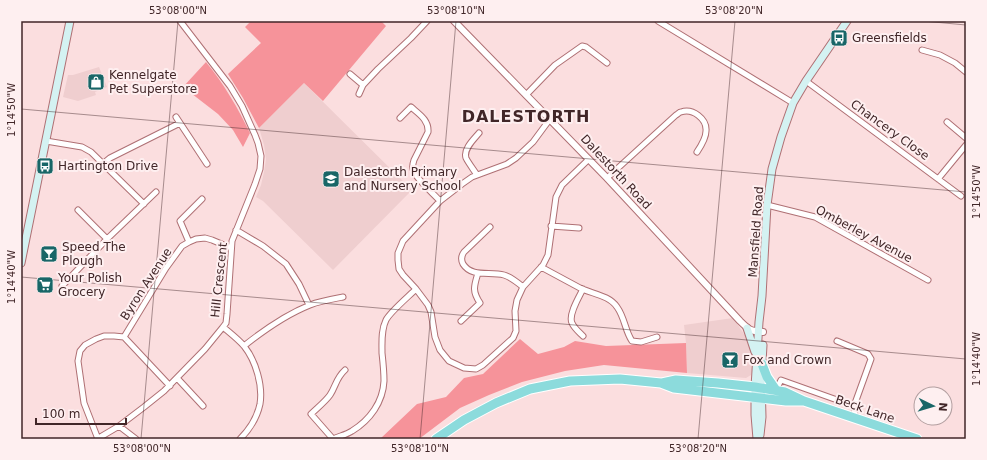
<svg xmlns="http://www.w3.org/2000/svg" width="987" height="460" viewBox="0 0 987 460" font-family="'DejaVu Sans',sans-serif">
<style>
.built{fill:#efcecf}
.green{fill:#f6939a}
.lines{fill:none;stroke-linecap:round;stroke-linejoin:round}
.minor-casing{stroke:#af7074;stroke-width:7}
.tertiary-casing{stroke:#af7074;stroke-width:8}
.secondary-casing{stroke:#af7074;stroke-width:9}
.trunk-casing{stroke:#fff;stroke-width:11}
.minor{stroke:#fff;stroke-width:5}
.tertiary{stroke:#fff;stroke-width:6}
.secondary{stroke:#d4f2f2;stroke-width:7}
.trunk{stroke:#8cdbdc;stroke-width:9}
.ticks{fill:none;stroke:#412628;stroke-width:1;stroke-opacity:0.45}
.labels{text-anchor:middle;stroke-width:4;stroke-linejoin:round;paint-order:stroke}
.poi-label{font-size:12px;fill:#412628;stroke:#feeff0;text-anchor:start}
.street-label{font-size:12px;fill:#412628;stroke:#feeff0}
.district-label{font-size:16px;font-weight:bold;letter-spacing:1px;fill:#412628;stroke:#feeff0}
.neatline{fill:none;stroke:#412628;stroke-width:1.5}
.ticks-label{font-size:10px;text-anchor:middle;fill:#412628}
</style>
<rect width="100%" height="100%" fill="#fbdedf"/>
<path class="built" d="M 99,67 L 107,87 L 95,92 L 96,95 L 78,101 L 63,97 L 68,75 L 73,75 Z
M 304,83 L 412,190 L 333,270 L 263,201 L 256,197 L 261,185 L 264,172 L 266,159 L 264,145 L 259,128 Z
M 733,318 L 751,344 L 754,355 L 753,368 L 751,375 L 746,378 L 687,373 L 686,343 L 684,325 Z"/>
<path class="green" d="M 251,21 L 381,21 L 386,26 L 323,101 L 304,83 L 259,128 L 243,98 L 228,74 L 261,43 L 245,27 Z
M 206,62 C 224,84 238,108 250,133 L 243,147 L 233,130 L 218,114 L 183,87 Z
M 520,339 L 538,354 L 564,347 L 575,341 L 606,346 L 686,343 L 687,373 L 604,365 L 565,371 L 522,382 L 489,395 L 460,408 L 419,439 L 380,439 L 417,404 L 446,397 L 464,378 L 483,374 Z"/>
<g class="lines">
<g class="minor-casing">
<path id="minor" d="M 658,21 L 793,103
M 922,50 L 940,55 L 955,63 L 966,72
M 350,74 L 363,85
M 806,81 L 961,196
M 359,94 L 363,85 L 378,69 L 411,38 L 427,21
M 526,95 L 555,65 L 582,46 L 586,47 L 607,63
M 176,117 L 207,164
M 400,118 L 411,107 C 419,114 429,120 428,132 L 414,160 C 413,163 412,166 413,169 C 414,177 434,194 440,201
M 550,119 L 533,142 L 516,158 L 507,164 L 472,177 L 462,184 L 440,201 L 403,241 L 398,253 L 398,260 L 399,269 L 403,275 L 416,289 L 428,305 L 431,312 L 435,337 L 440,350 L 449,361 L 464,368 L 476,369 L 483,365 L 513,338 L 516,331 L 515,311 L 517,300 L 523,287 L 543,265 L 548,255 L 556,197 L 562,185 L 589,159
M 947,122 L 966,138
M 46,141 L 82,147 L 91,152 L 144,204
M 104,163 L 110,158 L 180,123
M 477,175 C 474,170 469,164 466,158 C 463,149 474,139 479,133
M 607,178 L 676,115 C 678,114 679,112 681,112 C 693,108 707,119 706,131 C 706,138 701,146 697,152
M 938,179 L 966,145
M 767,205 L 815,217 L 928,280
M 78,210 L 107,239
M 551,226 L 579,228
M 490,227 L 464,252 C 461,256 461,260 463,264 C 472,278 490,271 504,275 C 511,277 517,282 523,287
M 236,230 L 263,246 L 286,264 L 299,284 L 309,305
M 189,242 L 180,221 L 202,199
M 541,267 C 554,274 567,281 580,288 C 592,294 609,295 617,307 C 625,318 625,331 632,341 L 641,342 L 657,337
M 62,286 L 107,239 L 156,192
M 583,289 C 579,297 568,315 572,323 C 574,328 579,332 583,336
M 461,321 L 480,303 C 472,291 474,286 478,273
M 223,327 C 230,333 238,339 244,346 C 256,361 263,386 260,404 C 257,418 249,430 240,439
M 124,337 L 166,268 L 182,246 L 189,242 L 196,239 L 205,238 L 212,240 L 231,248
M 837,341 L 868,354 L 871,359 L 854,406
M 244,346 C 264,330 285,315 310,305 C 320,301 332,299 343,297
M 177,378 L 203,406
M 776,390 L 781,380 L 854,406 L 855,418
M 119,426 L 136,439
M 97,439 L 119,426 L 144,407 L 164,391 L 205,349 L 223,327 L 226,323 L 227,314 L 232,241 L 255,184 L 260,169 L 261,156 L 258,143 L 255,135 L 242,106 L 230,86 L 180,21
M 98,439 L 84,403 L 78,361 L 80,351 L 85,345 L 96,339 L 104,336 L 114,336 L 124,337 L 170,386
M 333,439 C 339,436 346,435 352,431 C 370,420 383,402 384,381 C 384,372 383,362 382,353 C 382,342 381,330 386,320 C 390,312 409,296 416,289
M 333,439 L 311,414 C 317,408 325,402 330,395 C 336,386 336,378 345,370"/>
</g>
<g class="tertiary-casing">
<path id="tertiary" d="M 454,21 L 607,178 L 740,321 C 749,330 750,331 763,332"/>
</g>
<g class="secondary-casing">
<path id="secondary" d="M 21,263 L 70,21
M 747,328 L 755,352
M 760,435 L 762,417 L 761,380 L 763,345
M 757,439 L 755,415 L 755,387 L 759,322 L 762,296 L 767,205 L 772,169 L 781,137 L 793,103 L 806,81 L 847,21"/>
</g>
<g class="trunk-casing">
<path id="trunk" d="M 762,364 L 767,377 L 776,390
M 662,383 L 676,380 L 718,383 L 755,387 L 785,392 L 804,401 L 917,439
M 436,439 L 464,420 L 496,403 L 530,389 L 570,381 L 620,379 L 661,383 L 674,388 L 786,401 L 804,401"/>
</g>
<use href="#minor" class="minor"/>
<use href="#tertiary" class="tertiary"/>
<use href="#secondary" class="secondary"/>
<use href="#trunk" class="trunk"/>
</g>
<path class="ticks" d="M 923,21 L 966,25M 21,109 L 966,192M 21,277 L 966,359M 141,439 L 178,21M 420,439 L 456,21M 698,439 L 735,21"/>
<defs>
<g id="bus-square" transform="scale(0.9)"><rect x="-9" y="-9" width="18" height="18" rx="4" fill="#186667" stroke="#feeff0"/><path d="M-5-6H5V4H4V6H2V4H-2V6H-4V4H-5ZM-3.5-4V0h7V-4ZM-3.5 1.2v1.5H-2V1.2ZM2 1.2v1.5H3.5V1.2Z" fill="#fff"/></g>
<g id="shop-square" transform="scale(0.9)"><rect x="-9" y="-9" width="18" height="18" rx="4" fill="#186667" stroke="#feeff0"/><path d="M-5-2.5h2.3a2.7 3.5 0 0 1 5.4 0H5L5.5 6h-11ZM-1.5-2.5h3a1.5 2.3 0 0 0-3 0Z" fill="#fff"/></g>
<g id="school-square" transform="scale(0.9)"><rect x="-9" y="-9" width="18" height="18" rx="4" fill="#186667" stroke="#feeff0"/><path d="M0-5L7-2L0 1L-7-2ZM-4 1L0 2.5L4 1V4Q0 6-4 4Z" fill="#fff"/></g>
<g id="bar-square" transform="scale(0.9)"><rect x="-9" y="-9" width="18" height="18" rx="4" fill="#186667" stroke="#feeff0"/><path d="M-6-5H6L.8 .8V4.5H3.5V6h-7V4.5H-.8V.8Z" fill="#fff"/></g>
<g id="supermarket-square" transform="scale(0.9)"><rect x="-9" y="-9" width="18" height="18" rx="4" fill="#186667" stroke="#feeff0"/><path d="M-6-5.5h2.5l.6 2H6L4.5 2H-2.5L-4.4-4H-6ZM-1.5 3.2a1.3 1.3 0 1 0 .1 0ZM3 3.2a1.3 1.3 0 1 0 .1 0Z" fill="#fff"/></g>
</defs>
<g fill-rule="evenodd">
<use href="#bus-square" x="839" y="38"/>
<use href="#shop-square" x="96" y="82"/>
<use href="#bus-square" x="45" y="166"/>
<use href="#school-square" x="331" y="179"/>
<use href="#bar-square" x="49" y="254"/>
<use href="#supermarket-square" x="45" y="285"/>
<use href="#bar-square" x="730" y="360"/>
</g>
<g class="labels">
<g class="poi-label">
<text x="852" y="42">Greensfields</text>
<text x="109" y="79">Kennelgate<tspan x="109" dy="14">Pet Superstore</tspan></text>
<text x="58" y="170">Hartington Drive</text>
<text x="344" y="176">Dalestorth Primary<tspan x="344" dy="14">and Nursery School</tspan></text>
<text x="62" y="251">Speed The<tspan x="62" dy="14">Plough</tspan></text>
<text x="58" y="282">Your Polish<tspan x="58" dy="14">Grocery</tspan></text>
<text x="743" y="364">Fox and Crown</text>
</g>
<g class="street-label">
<text transform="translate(890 130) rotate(36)" y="4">Chancery Close</text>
<text transform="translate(616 172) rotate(47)" y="4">Dalestorth Road</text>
<text transform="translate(756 232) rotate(-86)" y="4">Mansfield Road</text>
<text transform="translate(864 234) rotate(28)" y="4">Omberley Avenue</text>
<text transform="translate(219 280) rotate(-84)" y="4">Hill Crescent</text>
<text transform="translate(146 284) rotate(-57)" y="4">Byron Avenue</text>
<text transform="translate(865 409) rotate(19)" y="4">Beck Lane</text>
</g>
<g class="district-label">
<text x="526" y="122">DALESTORTH</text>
</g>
</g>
<rect width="987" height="460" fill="none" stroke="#feeff0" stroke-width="44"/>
<g transform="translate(933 406) rotate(95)"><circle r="19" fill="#feeff0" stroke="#b29fa0"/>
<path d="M0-3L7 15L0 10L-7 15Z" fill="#186667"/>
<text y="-6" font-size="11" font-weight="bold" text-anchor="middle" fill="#412628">N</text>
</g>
<path d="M36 418v6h90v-6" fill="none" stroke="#412628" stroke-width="2"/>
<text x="42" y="418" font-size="12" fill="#412628" stroke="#feeff0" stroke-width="3" paint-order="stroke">100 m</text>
<rect x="22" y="22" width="943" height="416" class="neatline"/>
<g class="ticks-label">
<text x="178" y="14">53°08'00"N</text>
<text x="456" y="14">53°08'10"N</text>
<text x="734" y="14">53°08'20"N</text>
<text transform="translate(11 110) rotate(-90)" y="4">1°14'50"W</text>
<text transform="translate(976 192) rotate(-90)" y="4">1°14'50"W</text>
<text transform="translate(11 277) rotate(-90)" y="4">1°14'40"W</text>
<text transform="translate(976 359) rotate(-90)" y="4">1°14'40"W</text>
<text x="142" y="452">53°08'00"N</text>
<text x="420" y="452">53°08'10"N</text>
<text x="698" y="452">53°08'20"N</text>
</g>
</svg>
